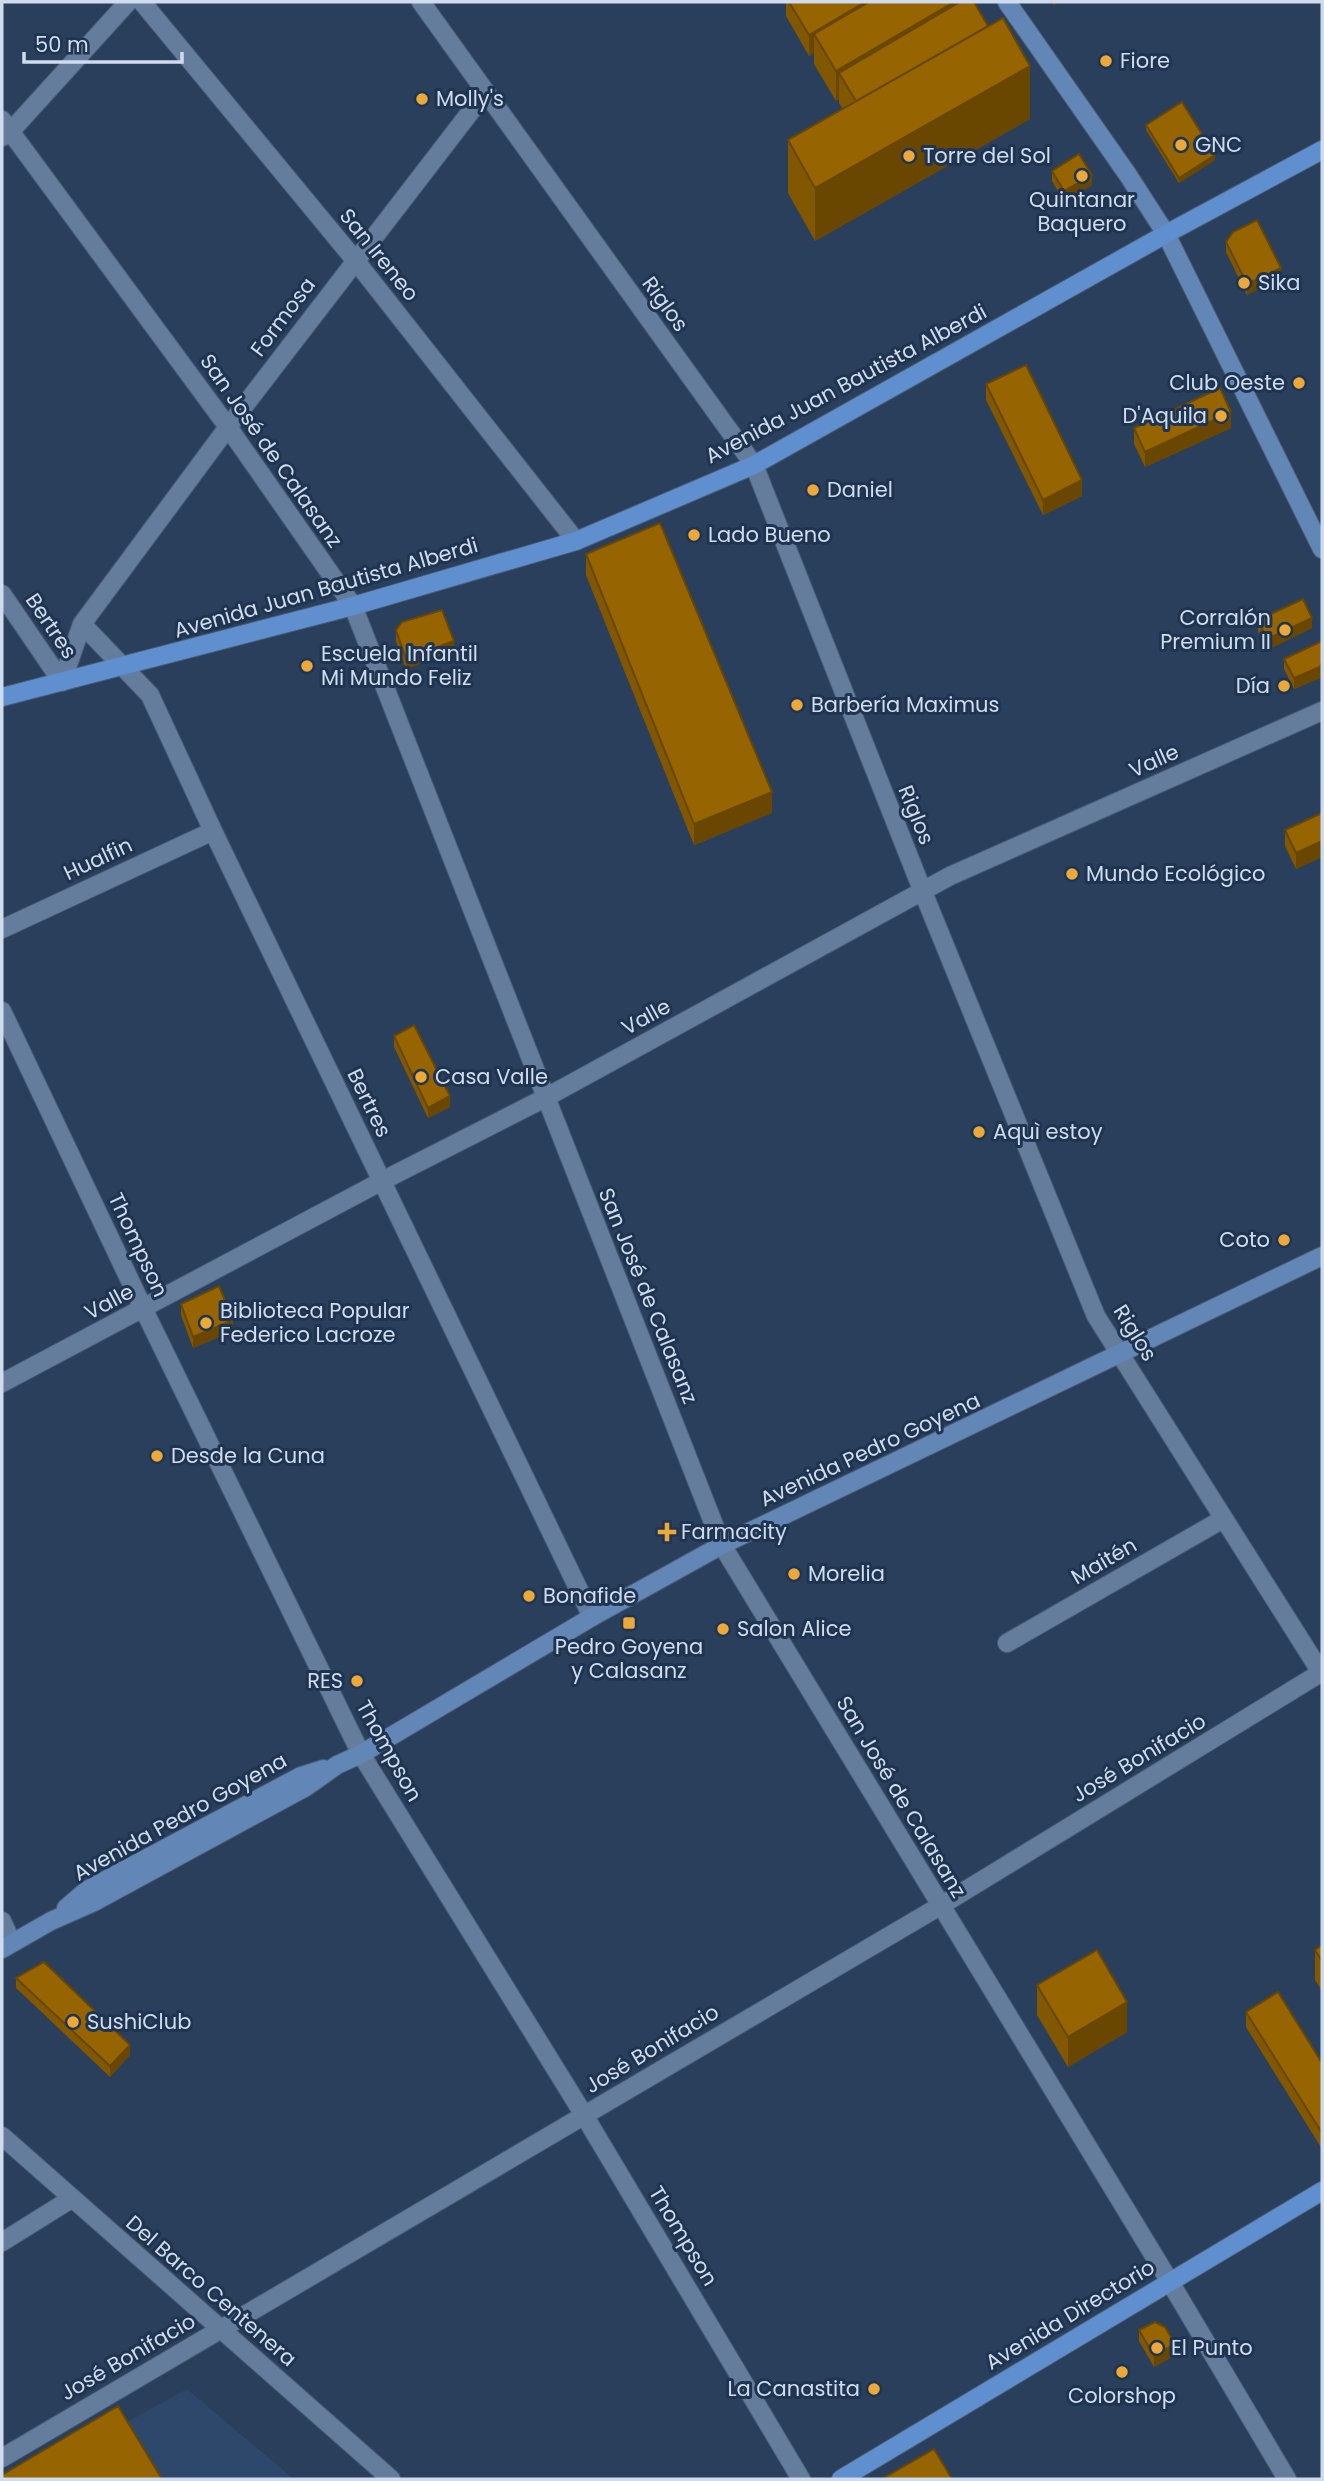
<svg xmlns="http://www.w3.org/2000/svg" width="1324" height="2481" viewBox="0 0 1324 2481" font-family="Poppins,sans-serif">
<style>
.built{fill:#2d486a}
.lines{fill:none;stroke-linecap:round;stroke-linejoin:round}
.minor-casing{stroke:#495c74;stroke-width:20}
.tertiary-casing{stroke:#495c74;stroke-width:20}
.secondary-casing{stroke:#495c74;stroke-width:20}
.primary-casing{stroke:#495c74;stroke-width:20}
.minor{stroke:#657d9d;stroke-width:18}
.tertiary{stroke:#657d9d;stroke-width:18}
.secondary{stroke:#6286b6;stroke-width:18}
.primary{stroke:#5f8fce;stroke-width:18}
.wall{fill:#815702}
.shaded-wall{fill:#694701}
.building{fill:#966502;stroke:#694701;stroke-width:2}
.poi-dot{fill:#eca93a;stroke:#1f3450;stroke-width:2.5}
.labels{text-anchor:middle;stroke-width:6;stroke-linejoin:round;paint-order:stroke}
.poi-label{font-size:21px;fill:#cfdcee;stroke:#1f3450;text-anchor:start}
.street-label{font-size:21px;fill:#cfdcee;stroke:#1f3450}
</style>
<rect width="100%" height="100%" fill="#293f5b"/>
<path class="built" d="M 187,2389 L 294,2479 L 29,2479 L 118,2427 Z"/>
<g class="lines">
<g class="minor-casing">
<path id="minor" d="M 142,2 L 355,260 L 576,541
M 421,2 L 754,465 L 923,892 L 1096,1316 L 1322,1674
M 2,120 L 228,427 L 353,606 L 722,1545 L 1170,2282 L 1287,2479
M 2,137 L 10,132 L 128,2
M 2,594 L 62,682
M 82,624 L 150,695 L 213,831 L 592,1617
M 62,682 L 82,624 L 228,427 L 485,93
M 2,929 L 213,831
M 2,1011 L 144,1310 L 361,1754 L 584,2115 L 801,2479
M 2,1383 L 382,1181 L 545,1098 L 950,876 L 1322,711
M 1007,1643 L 1223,1519
M 2,2242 L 71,2199
M 2,2458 L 940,1906 L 1322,1672"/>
</g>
<g class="tertiary-casing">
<path id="tertiary" d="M 2,1921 L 12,1943
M 2,2136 L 391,2479"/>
</g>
<g class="secondary-casing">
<path id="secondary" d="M 1007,2 L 1128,175 L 1166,234 L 1322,549
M 66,1908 L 87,1890 L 301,1776 L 323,1769
M 2,1949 L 51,1921 L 94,1902 L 306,1787 L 337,1765 L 361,1754 L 592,1617 L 722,1545 L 1322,1256"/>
</g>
<g class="primary-casing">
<path id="primary" d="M 2,697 L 353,606 L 576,541 L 754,465 L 1166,234 L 1322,150
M 841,2479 L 1322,2191"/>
</g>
<use href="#minor" class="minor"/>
<use href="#tertiary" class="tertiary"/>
<use href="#secondary" class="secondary"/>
<use href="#primary" class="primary"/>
</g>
<path class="wall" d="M 786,2 L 974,2 L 1030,119 L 815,241 L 788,193 L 788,140 L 843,109 L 839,103 L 839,99 L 836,101 L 814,64 L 814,53 L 809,56 L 786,16 Z
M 1146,125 L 1215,160 L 1179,183 L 1146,130 Z
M 1052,171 L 1092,185 L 1064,202 L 1052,181 Z
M 1226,242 L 1281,278 L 1247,295 L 1226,252 Z
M 986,384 L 1082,496 L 1043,515 L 986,400 Z
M 1134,428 L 1231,428 L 1145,467 L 1134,444 Z
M 586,554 L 772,813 L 694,845 L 586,575 Z
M 1258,620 L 1312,628 L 1267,650 L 1258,631 Z
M 396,630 L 454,652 L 406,669 L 396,641 Z
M 1284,659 L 1320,678 L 1294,689 L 1284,669 Z
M 1322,813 L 1322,857 L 1296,869 L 1285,846 L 1285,830 Z
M 394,1036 L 450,1107 L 428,1118 L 394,1047 Z
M 181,1304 L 233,1331 L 193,1348 L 181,1315 Z
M 1322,1945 L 1322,1991 L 1315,1980 L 1315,1950 Z
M 16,1978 L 130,2055 L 110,2077 L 16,1988 Z
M 1037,1985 L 1127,2032 L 1068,2067 L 1037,2015 Z
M 1246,2012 L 1322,2063 L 1322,2149 L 1246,2027 Z
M 1139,2330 L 1175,2355 L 1154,2367 L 1139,2341 Z"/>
<path class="shaded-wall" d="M 865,2 L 899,2 L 814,34 L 814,53 L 809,56 L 809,35 Z
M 954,2 L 967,2 L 839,73 L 839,99 L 836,101 L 836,71 Z
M 1053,2 L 1060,2 L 1053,6 Z
M 1030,66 L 1030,119 L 815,241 L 815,188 Z
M 1215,155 L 1215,160 L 1179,183 L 1179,178 Z
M 1092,175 L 1092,185 L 1064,202 L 1064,191 Z
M 1281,268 L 1281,278 L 1247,295 L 1247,284 Z
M 1231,412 L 1231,428 L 1145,467 L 1145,452 Z
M 1082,480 L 1082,496 L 1043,515 L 1043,500 Z
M 1312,618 L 1312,628 L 1267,650 L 1267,639 Z
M 454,641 L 454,652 L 406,669 L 406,659 Z
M 1322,662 L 1322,673 L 1320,678 L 1294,689 L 1294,678 Z
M 772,792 L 772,813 L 694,845 L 694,824 Z
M 1322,841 L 1322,857 L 1296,869 L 1296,853 Z
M 450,1096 L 450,1107 L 428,1118 L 428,1108 Z
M 233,1320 L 233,1331 L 193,1348 L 193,1337 Z
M 1127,2002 L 1127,2032 L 1068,2067 L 1068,2037 Z
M 130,2045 L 130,2055 L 110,2077 L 110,2066 Z
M 1175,2344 L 1175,2355 L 1154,2367 L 1154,2356 Z"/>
<path class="building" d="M 789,2 L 865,2 L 809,35 Z
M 869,2 L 954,2 L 836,71 L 814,34 Z
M 960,2 L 974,2 L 988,26 L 856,101 L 839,73 Z
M 1003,18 L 1030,66 L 815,188 L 788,140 Z
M 1182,102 L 1215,155 L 1179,178 L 1146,125 Z
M 1079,154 L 1092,175 L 1064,191 L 1052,171 Z
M 1257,220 L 1281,268 L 1247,284 L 1226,242 L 1233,232 Z
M 1026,365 L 1082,480 L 1043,500 L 986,384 Z
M 1220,388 L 1231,412 L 1145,452 L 1134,428 Z
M 660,523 L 772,792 L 694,824 L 586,554 Z
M 1303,599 L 1312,618 L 1267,639 L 1258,620 Z
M 442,610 L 454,641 L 406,659 L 396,630 L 402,622 Z
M 1322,641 L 1322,662 L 1320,667 L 1294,678 L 1284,659 Z
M 1322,813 L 1322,841 L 1296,853 L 1285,830 Z
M 414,1025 L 450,1096 L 428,1108 L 394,1036 Z
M 219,1286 L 233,1320 L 193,1337 L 181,1304 Z
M 1322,1945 L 1322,1961 L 1315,1950 Z
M 1097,1950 L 1127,2002 L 1068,2037 L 1037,1985 Z
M 44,1962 L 130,2045 L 110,2066 L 16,1978 Z
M 1278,1992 L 1322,2063 L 1322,2133 L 1246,2012 Z
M 1155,2322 L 1165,2327 L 1175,2344 L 1154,2356 L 1139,2330 Z
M 118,2406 L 162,2479 L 2,2479 L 2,2475 Z
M 934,2449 L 952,2479 L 882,2479 Z"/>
<g class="poi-dot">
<circle cx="1106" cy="61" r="7"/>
<circle cx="422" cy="99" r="7"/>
<circle cx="1181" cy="145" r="7"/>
<circle cx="909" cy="156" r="7"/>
<circle cx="1082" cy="176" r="7"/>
<circle cx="1244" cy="283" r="7"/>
<circle cx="1299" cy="383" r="7"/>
<circle cx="1221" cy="416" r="7"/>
<circle cx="813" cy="490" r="7"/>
<circle cx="694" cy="535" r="7"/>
<circle cx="1285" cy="630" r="7"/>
<circle cx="307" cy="666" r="7"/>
<circle cx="1284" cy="686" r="7"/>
<circle cx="797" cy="705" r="7"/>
<circle cx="1072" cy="874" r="7"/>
<circle cx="421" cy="1077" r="7"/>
<circle cx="979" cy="1132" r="7"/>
<circle cx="1284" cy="1240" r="7"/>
<circle cx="206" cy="1323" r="7"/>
<circle cx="157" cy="1456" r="7"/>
<path d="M663.5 1521.5h7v7h7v7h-7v7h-7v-7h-7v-7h7z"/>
<circle cx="794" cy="1574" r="7"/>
<circle cx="529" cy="1596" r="7"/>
<rect x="622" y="1616" width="14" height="14" rx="3.5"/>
<circle cx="723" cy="1629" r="7"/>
<circle cx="357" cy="1681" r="7"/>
<circle cx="73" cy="2022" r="7"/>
<circle cx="1157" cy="2348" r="7"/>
<circle cx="1122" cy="2372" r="7"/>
<circle cx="874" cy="2389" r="7"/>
</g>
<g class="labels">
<g class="poi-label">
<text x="1120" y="68">Fiore</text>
<text x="436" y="106">Molly's</text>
<text x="1195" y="152">GNC</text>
<text x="923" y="163">Torre del Sol</text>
<text x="1082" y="207" text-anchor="middle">Quintanar<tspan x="1082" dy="24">Baquero</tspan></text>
<text x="1258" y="290">Sika</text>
<text x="1285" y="390" text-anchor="end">Club Oeste</text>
<text x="1207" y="423" text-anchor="end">D'Aquila</text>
<text x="827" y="497">Daniel</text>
<text x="708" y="542">Lado Bueno</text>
<text x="1271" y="625" text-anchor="end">Corralón<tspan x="1271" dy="24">Premium II</tspan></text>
<text x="321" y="661">Escuela Infantil<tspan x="321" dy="24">Mi Mundo Feliz</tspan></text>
<text x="1270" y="693" text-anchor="end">Día</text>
<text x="811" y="712">Barbería Maximus</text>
<text x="1086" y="881">Mundo Ecológico</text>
<text x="435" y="1084">Casa Valle</text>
<text x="993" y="1139">Aquì estoy</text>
<text x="1270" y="1247" text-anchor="end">Coto</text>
<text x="220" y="1318">Biblioteca Popular<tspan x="220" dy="24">Federico Lacroze</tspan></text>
<text x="171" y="1463">Desde la Cuna</text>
<text x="681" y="1539">Farmacity</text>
<text x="808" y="1581">Morelia</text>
<text x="543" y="1603">Bonafide</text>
<text x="737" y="1636">Salon Alice</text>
<text x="629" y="1654" text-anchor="middle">Pedro Goyena<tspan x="629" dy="24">y Calasanz</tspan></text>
<text x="343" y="1688" text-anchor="end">RES</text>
<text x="87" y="2029">SushiClub</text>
<text x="1171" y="2355">El Punto</text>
<text x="860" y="2396" text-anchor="end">La Canastita</text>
<text x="1122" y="2403" text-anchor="middle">Colorshop</text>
</g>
<g class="street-label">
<text transform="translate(379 255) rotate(51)" y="7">San Ireneo</text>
<text transform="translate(665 304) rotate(54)" y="7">Riglos</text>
<text transform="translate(283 317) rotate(-53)" y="7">Formosa</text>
<text transform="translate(846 384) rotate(-28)" y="7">Avenida Juan Bautista Alberdi</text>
<text transform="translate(271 451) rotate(55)" y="7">San José de Calasanz</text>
<text transform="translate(326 588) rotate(-16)" y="7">Avenida Juan Bautista Alberdi</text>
<text transform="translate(51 626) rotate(56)" y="7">Bertres</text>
<text transform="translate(1154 761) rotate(-24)" y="7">Valle</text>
<text transform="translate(916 815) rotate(68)" y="7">Riglos</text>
<text transform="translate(98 859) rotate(-25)" y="7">Hualfin</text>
<text transform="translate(646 1017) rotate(-29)" y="7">Valle</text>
<text transform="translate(369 1103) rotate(64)" y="7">Bertres</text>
<text transform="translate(138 1245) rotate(65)" y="7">Thompson</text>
<text transform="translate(648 1296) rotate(68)" y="7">San José de Calasanz</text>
<text transform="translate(109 1302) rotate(-28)" y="7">Valle</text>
<text transform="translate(1135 1333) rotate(58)" y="7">Riglos</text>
<text transform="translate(870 1450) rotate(-25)" y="7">Avenida Pedro Goyena</text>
<text transform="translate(1104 1561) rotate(-30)" y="7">Maitén</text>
<text transform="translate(389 1751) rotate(61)" y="7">Thompson</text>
<text transform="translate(1139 1758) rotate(-31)" y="7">José Bonifacio</text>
<text transform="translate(901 1797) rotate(59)" y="7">San José de Calasanz</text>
<text transform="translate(180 1817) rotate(-29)" y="7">Avenida Pedro Goyena</text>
<text transform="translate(652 2049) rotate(-31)" y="7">José Bonifacio</text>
<text transform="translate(683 2236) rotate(59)" y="7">Thompson</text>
<text transform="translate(211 2291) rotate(41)" y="7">Del Barco Centenera</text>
<text transform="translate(1070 2315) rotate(-31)" y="7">Avenida Directorio</text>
<text transform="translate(128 2357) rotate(-30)" y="7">José Bonifacio</text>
</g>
</g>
<rect width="1324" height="2481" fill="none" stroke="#cfdcee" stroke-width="7"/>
<path d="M24 52v10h158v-10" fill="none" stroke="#cfdcee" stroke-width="3.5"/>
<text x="35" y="52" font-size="21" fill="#cfdcee" stroke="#1f3450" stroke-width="5" paint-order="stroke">50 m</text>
</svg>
